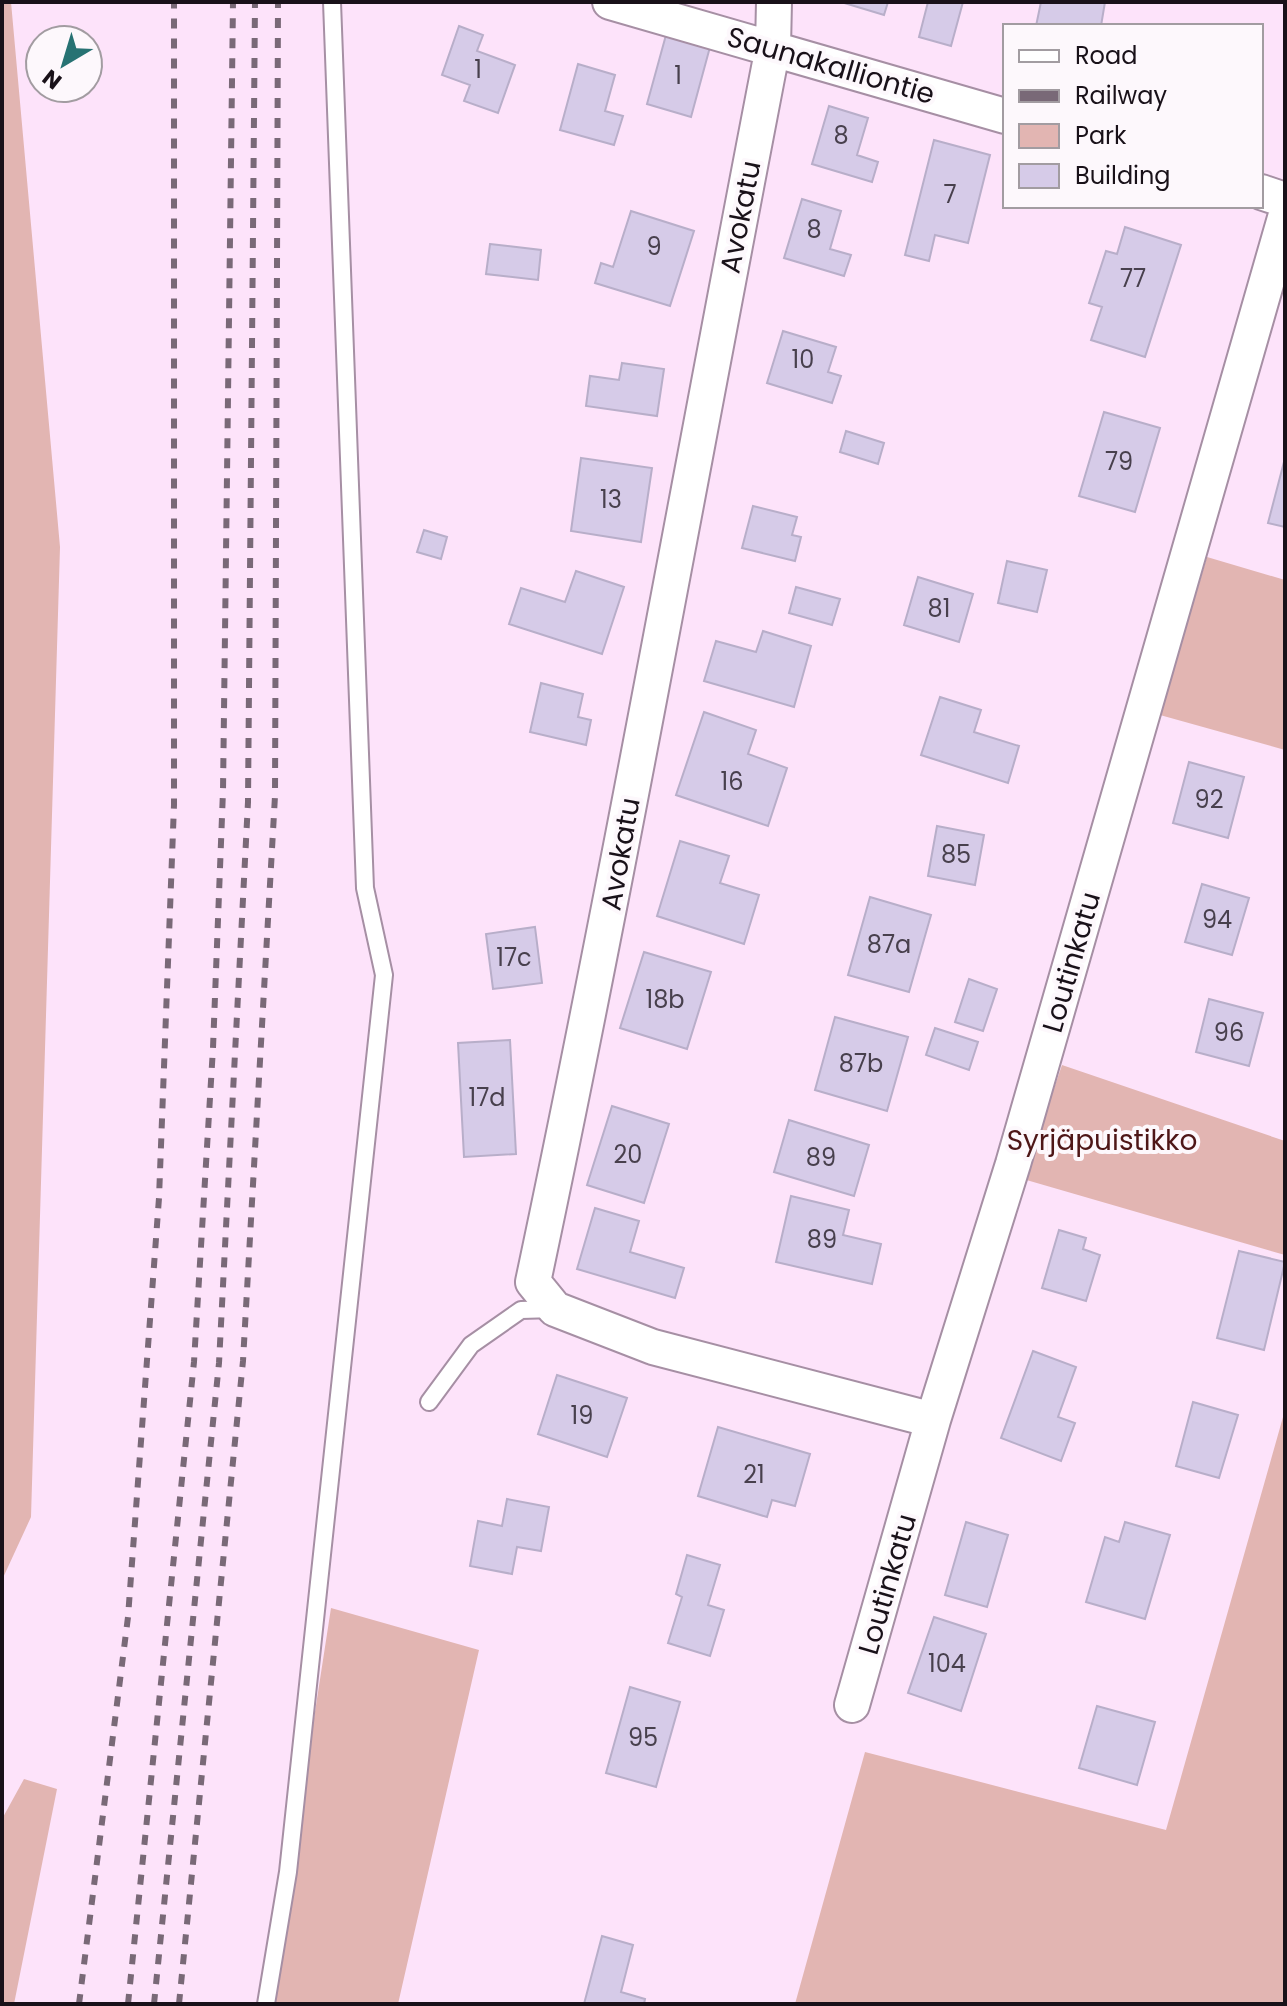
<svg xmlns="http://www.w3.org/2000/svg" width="1287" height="2006" viewBox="0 0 1287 2006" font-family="Poppins,sans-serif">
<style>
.green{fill:#e2b5b2}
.building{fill:#d6cbe8;stroke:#b8aec9;stroke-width:2}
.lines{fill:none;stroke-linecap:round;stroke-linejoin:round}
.service-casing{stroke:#a68fa4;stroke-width:20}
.minor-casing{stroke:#a68fa4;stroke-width:38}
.service{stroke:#fff;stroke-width:16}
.minor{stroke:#fff;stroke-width:34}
.rail{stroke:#796977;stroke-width:6;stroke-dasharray:10 10;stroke-linecap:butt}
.labels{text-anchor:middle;stroke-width:8;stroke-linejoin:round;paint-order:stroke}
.number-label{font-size:24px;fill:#48404d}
.street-label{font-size:28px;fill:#191119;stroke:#fdf8fc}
.park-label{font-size:28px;fill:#4e1617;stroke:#fdf8fc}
</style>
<rect width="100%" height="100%" fill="#fde3fa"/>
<path class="green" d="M 2,2 L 11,2 L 60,547 L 31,1517 L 2,1580 Z
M 1207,557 L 1285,580 L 1285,750 L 1160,715 Z
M 1062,1065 L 1285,1141 L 1285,1255 L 1023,1179 Z
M 1285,1410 L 1285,2004 L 795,2004 L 865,1752 L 1166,1830 Z
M 331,1608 L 479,1650 L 398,2004 L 270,2004 Z
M 24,1779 L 57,1789 L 14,2004 L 2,2004 L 2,1819 Z"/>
<path class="building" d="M 841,2 L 888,2 L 884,15 Z
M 928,2 L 963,2 L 951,46 L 919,37 Z
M 1041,2 L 1105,2 L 1101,26 L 1036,26 Z
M 459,26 L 483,35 L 477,51 L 515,65 L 498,113 L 464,101 L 470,85 L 442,75 Z
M 666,35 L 710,47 L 691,117 L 647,104 Z
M 578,64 L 615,75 L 605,111 L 623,116 L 614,145 L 560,130 Z
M 829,106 L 868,118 L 857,155 L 878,162 L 872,182 L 812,164 Z
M 934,140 L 990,155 L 968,243 L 935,235 L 929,261 L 905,255 Z
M 802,199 L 841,211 L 830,249 L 851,255 L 844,276 L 784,258 Z
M 631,211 L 694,231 L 670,306 L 595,283 L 601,263 L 613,267 Z
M 1125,227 L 1181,245 L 1145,357 L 1091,340 L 1102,307 L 1089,303 L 1106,251 L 1117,254 Z
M 490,244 L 541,250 L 538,280 L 486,274 Z
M 783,331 L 836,347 L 828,372 L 841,376 L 832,403 L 767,383 Z
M 622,363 L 664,369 L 657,416 L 586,406 L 590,376 L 619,380 Z
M 1104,412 L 1160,428 L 1135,512 L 1079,496 Z
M 846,431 L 884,443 L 878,464 L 840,452 Z
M 581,458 L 652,468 L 641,542 L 571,531 Z
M 1285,458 L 1285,527 L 1268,523 Z
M 753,506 L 797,517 L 792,535 L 801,537 L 795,561 L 742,548 Z
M 424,530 L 447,537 L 441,559 L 417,552 Z
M 1007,561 L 1047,570 L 1037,612 L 998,603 Z
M 576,571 L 624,587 L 602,654 L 509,624 L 521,588 L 565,602 Z
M 918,577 L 973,594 L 959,642 L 904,625 Z
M 796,587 L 840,599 L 832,625 L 789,613 Z
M 763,631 L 811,646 L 794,707 L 704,681 L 716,641 L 756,652 Z
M 541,683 L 583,694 L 578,717 L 591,720 L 586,745 L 530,732 Z
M 940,697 L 981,710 L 974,732 L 1019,746 L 1008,783 L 921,755 Z
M 704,712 L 756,730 L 748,754 L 787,768 L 768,826 L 676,795 Z
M 1189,762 L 1244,777 L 1228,838 L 1173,823 Z
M 937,826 L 984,835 L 975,885 L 928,876 Z
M 680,841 L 729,856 L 720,883 L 759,895 L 744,944 L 657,916 Z
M 1202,884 L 1249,898 L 1232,955 L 1185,942 Z
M 870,897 L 931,915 L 909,992 L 848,975 Z
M 535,927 L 542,983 L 493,989 L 486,934 Z
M 644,952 L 711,972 L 687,1049 L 620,1028 Z
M 969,979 L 997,989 L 983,1031 L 955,1022 Z
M 1209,999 L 1263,1013 L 1249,1066 L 1196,1052 Z
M 835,1017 L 908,1037 L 887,1111 L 815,1090 Z
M 935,1028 L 978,1042 L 969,1070 L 926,1055 Z
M 510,1040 L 516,1154 L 464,1157 L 458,1043 Z
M 612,1106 L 669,1124 L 644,1203 L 587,1185 Z
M 789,1120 L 869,1145 L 854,1196 L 774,1172 Z
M 791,1196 L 849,1210 L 843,1235 L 881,1244 L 872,1284 L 776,1262 Z
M 595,1208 L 639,1221 L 630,1252 L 684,1268 L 675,1298 L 577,1269 Z
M 1059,1230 L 1086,1238 L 1083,1249 L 1100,1255 L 1086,1301 L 1042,1288 Z
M 1239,1251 L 1285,1262 L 1264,1350 L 1217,1338 Z
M 1033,1351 L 1076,1367 L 1058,1417 L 1075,1423 L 1061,1461 L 1001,1438 Z
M 557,1375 L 627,1398 L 607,1457 L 538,1434 Z
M 1193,1402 L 1238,1415 L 1219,1478 L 1176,1466 Z
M 718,1427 L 810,1454 L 795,1506 L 772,1500 L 767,1517 L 698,1496 Z
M 507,1499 L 549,1507 L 541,1551 L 517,1547 L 512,1574 L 470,1566 L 478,1521 L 502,1526 Z
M 966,1522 L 1008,1535 L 987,1607 L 945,1595 Z
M 1125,1522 L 1170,1535 L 1145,1619 L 1086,1602 L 1105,1537 L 1119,1542 Z
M 687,1555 L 720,1565 L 708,1605 L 724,1610 L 710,1656 L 668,1643 L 682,1597 L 676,1594 Z
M 934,1617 L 986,1634 L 961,1711 L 908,1693 Z
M 630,1687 L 680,1702 L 656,1787 L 606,1773 Z
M 1097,1706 L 1155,1722 L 1137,1785 L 1079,1768 Z
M 602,1936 L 633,1945 L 621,1992 L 645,1999 L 644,2004 L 584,2004 Z"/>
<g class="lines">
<g class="service-casing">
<path id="service" d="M 429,1402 L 471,1345 L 521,1310 L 555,1309
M 266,2004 L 288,1872 L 384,975 L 365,888 L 332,2"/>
</g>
<g class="minor-casing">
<path id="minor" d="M 610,2 L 1005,116
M 774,2 L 773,47 C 693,459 620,872 533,1282 L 555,1309 L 653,1347 L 933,1420
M 1261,192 L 1285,200
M 852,1705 L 933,1420 L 1013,1164 L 1285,218"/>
</g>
<use href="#service" class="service"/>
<use href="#minor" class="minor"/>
<path class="rail" d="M 79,2004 L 128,1617 L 159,1198 L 174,805 L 174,2
M 128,2004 L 194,1362 L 213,1048 L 223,791 L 233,2
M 154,2004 L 219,1363 L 248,802 L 255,2
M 179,2004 L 243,1361 L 275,796 L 278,2"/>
</g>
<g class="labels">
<g class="number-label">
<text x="478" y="78">1</text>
<text x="678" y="84">1</text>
<text x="841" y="144">8</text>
<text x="950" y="203">7</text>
<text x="814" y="238">8</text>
<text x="654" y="255">9</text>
<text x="1133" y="287">77</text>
<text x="803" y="368">10</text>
<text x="1119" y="470">79</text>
<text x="611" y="508">13</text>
<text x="939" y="617">81</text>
<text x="732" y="790">16</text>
<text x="1209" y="808">92</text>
<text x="956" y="863">85</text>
<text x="1217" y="928">94</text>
<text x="889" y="953">87a</text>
<text x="514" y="966">17c</text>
<text x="665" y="1008">18b</text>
<text x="1229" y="1041">96</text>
<text x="861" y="1072">87b</text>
<text x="487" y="1106">17d</text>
<text x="628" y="1163">20</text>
<text x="821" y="1166">89</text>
<text x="822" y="1248">89</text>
<text x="582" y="1424">19</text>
<text x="754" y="1483">21</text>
<text x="947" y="1672">104</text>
<text x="643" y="1746">95</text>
</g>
<g class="street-label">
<text transform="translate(831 65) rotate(16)" y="10">Saunakalliontie</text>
<text transform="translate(740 217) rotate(-79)" y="10">Avokatu</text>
<text transform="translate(620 854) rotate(-80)" y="10">Avokatu</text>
<text transform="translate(1071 962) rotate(-74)" y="10">Loutinkatu</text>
<text transform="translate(887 1584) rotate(-74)" y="10">Loutinkatu</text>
</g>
<g class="park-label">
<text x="1102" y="1150">Syrjäpuistikko</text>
</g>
</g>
<rect width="1287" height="2006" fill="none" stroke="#191119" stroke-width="8"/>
<rect x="1003" y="24" width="260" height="184" fill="#fdf8fc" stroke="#a29ca1" stroke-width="2"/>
<rect x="1019" y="50" width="40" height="12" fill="#ffffff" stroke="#a29ca1" stroke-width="2"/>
<text x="1075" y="64" font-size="24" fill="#191119">Road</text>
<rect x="1019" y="90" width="40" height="12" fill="#796977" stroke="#a29ca1" stroke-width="2"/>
<text x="1075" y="104" font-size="24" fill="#191119">Railway</text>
<rect x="1019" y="124" width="40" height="24" fill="#e2b5b2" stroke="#a29ca1" stroke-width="2"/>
<text x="1075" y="144" font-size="24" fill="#191119">Park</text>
<rect x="1019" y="164" width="40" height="24" fill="#d6cbe8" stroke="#a29ca1" stroke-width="2"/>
<text x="1075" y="184" font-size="24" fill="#191119">Building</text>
<g transform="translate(64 64) rotate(218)"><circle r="38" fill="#fdf8fc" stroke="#a29ca1" stroke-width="2"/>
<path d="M0-6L14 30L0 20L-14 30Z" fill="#277273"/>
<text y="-12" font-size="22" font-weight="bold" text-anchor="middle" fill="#191119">N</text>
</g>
</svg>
